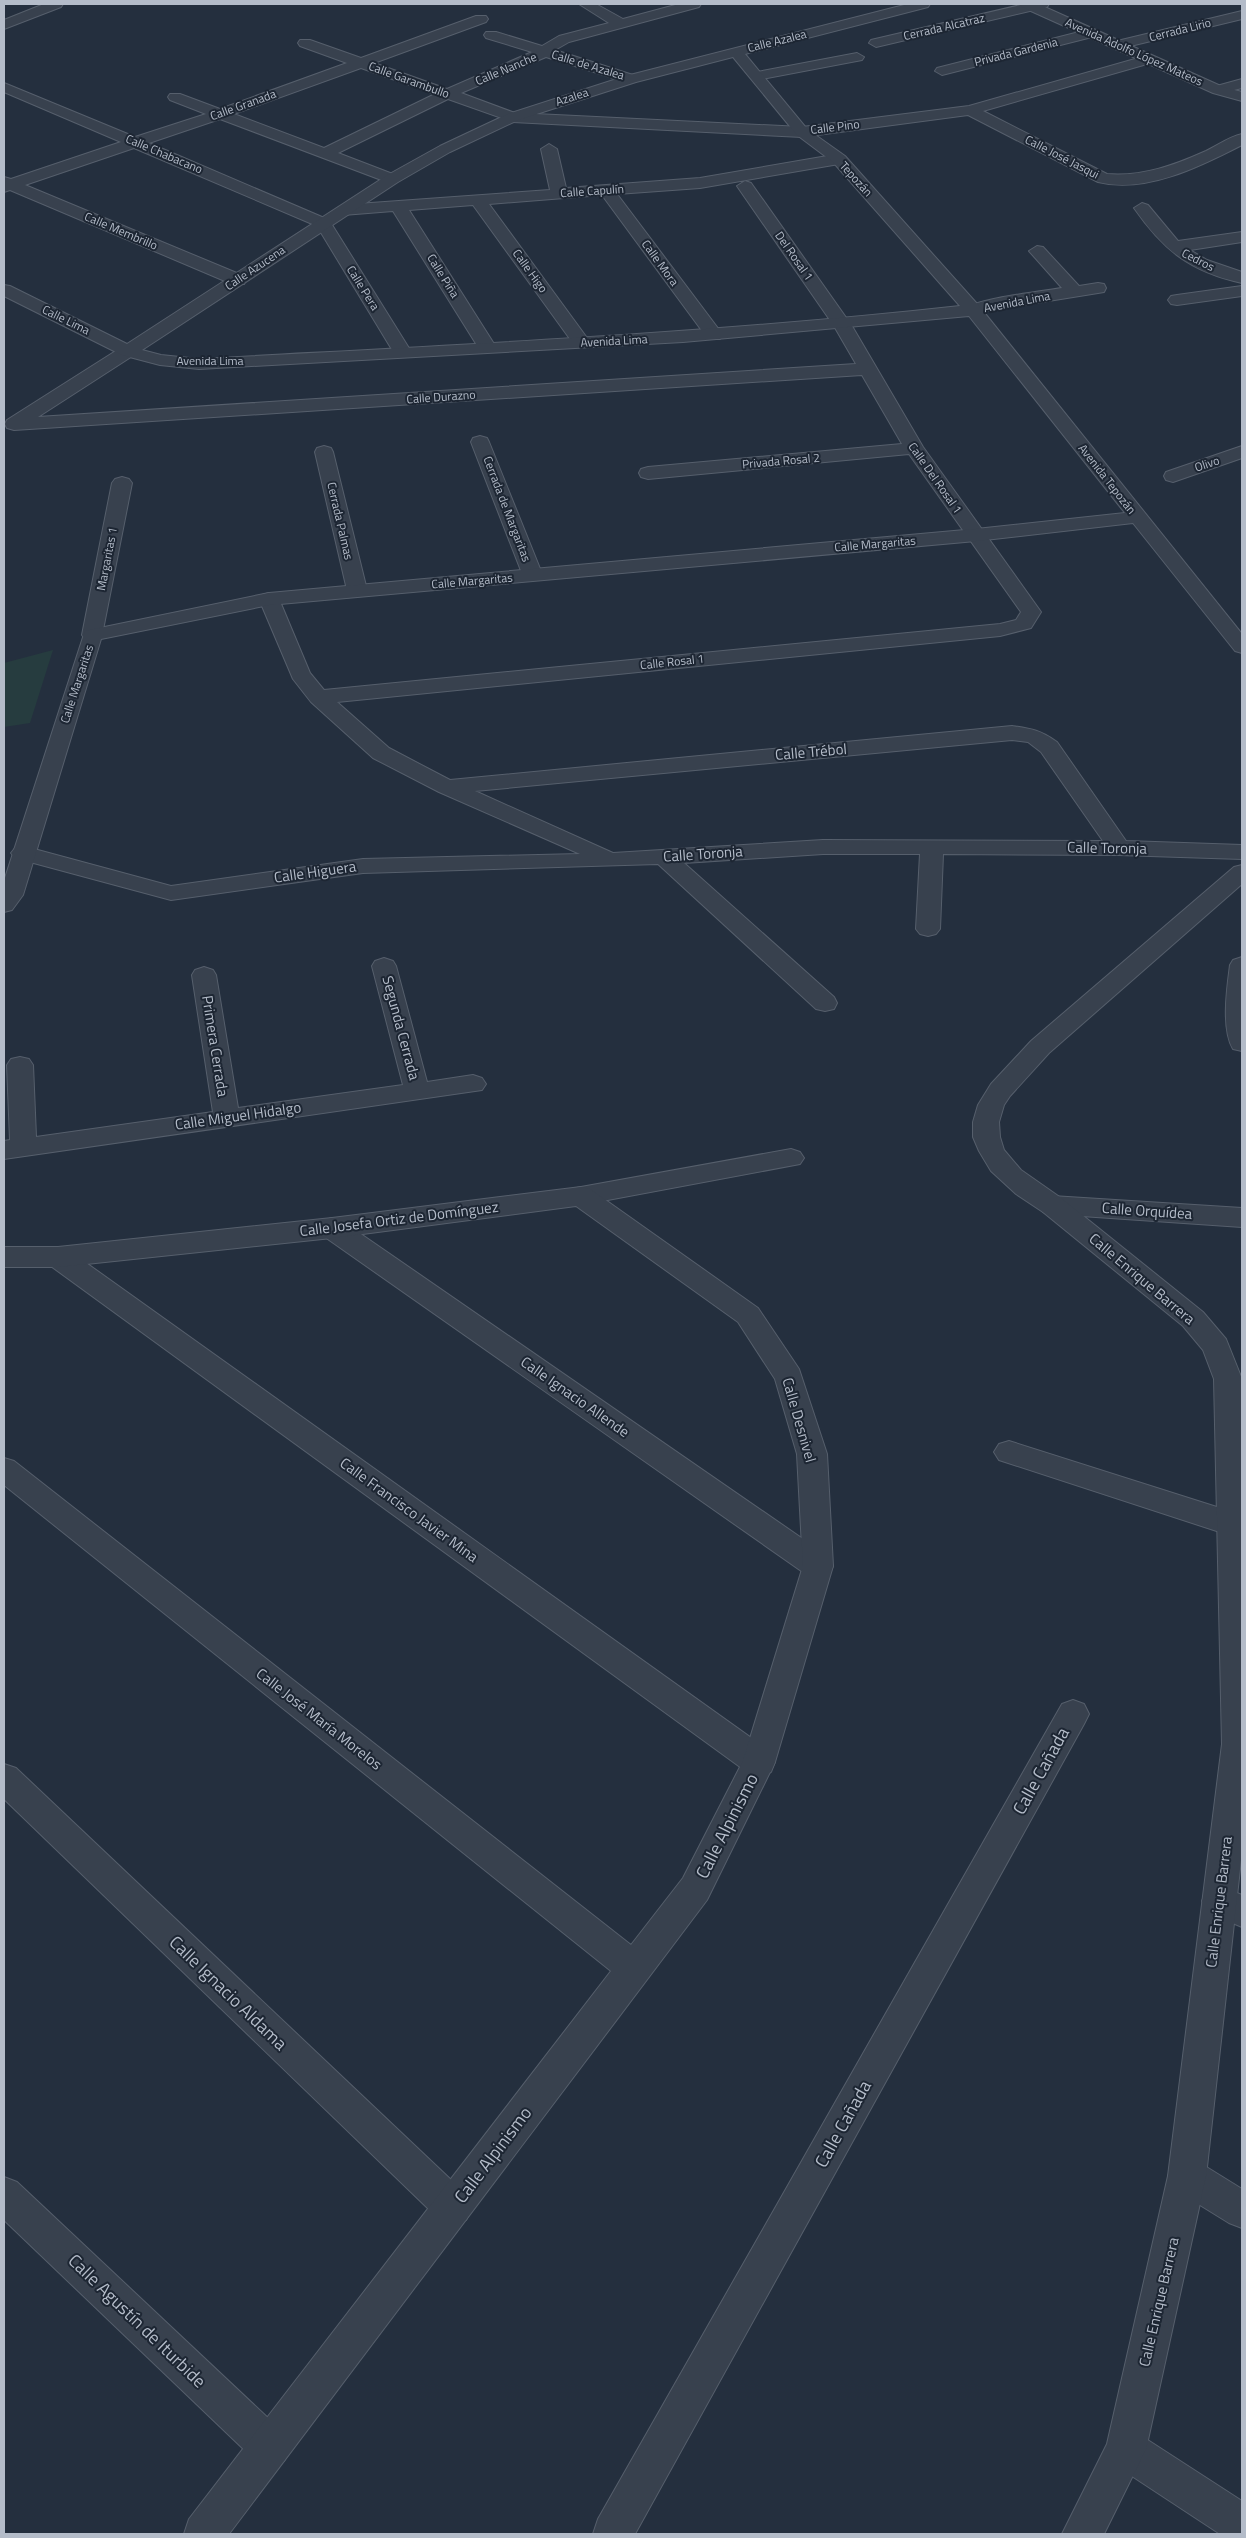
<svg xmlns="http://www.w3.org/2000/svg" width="1246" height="2538" viewBox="0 0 1246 2538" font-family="'Titillium Web',sans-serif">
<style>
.green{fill:#263c3f}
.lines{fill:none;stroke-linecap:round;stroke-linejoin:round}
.minor-casing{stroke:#565f6c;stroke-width:2}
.tertiary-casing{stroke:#565f6c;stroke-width:2}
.minor{fill:#38414e;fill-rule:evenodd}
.tertiary{fill:#38414e;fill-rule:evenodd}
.labels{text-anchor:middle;stroke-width:4;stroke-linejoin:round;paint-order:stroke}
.far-street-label{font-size:12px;fill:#b4bcc9;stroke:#1d2633}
.street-label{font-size:15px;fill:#b4bcc9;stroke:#1d2633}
.near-street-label{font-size:18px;fill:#b4bcc9;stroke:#1d2633}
</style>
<rect width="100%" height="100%" fill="#242f3e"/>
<path class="green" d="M 53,650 L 30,723 L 4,727 L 4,663 Z"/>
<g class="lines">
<g class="minor-casing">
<path id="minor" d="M 579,4 L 596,4 L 623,19 L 679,4 L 701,4 L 699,7 L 569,42 L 555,50 L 636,76 L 638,79 L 636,82 L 626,82 L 546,57 L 461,93 L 515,113 L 802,127 L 969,106 L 1149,55 L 1156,59 L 1154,62 L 983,111 L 1107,174 C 1142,177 1175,165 1206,151 C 1218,145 1229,137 1242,134 L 1242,145 C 1201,166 1146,194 1098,182 L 968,115 L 802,137 L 513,122 L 448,99 L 338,153 L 398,176 L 400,179 L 392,184 L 220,119 L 149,143 L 329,220 L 412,353 L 409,357 L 397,357 L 394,353 L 317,226 L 134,148 L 25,185 L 244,276 L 246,280 L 244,284 L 232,284 L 10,190 L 4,192 L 4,177 L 11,179 L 121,142 L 4,92 L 4,83 L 135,137 L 206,114 L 170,100 L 168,97 L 170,94 L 180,94 L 220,109 L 347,63 L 300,46 L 298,43 L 300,40 L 310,40 L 361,58 L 476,16 L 486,16 L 488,19 L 486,22 L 374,63 L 447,89 L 532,52 L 486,38 L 484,35 L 486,32 L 496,32 L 542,46 L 559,36 L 609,23 ZM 361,68 L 435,94 L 324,148 L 234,114 Z
M 1025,4 L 1049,4 L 1047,7 L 876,47 L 869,43 L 871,40 Z
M 1242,11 L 1242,19 L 1118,49 L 1111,45 L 1113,42 Z
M 1091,29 L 1098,33 L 1096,36 L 942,75 L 935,71 L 937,68 Z
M 857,53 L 864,57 L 862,60 L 757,80 L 750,76 L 757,72 Z
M 1242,79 L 1242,88 L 1218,94 L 1211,90 L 1213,87 Z
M 549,144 L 557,149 L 566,188 L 700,178 L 839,154 L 847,159 L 839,164 L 700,188 L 617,194 L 723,335 L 720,339 L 708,339 L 602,195 L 489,204 L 590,342 L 587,346 L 575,346 L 473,205 L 409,210 L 496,347 L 493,351 L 481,351 L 478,347 L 393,211 L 343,215 L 335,210 L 343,205 L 550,190 L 541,149 Z
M 745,181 L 751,183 L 852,326 L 923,447 L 1041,612 L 1031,628 L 1000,636 L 337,702 L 389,748 L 450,780 L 1012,726 C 1032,729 1040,730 1057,742 L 1126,841 L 1242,845 L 1242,859 L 1119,855 L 943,854 L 940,929 L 936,934 L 928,936 L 920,934 L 916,929 L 920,854 L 823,854 L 684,863 L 834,997 L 837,1003 L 834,1009 L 825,1011 L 816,1009 L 658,864 L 363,873 L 171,900 L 15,858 L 11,853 L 15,848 L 23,846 L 171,886 L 363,859 L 580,854 L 439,792 L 373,758 L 311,702 L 293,679 L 259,599 L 262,595 L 269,593 L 276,595 L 279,599 L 310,673 L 324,690 L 1000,624 L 1016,620 L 1021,612 L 909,454 L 648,479 L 641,477 L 639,473 L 641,469 L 648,467 L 902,444 L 862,375 L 14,430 L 7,428 L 5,424 L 7,420 L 122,347 L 134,347 L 137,351 L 134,355 L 38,417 L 856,364 L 834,326 L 737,186 ZM 1012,740 L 1028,742 L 1041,752 L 1103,841 L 823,840 L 613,853 L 475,791 Z
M 1142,203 L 1148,205 L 1178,241 L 1242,232 L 1242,242 L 1190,250 L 1207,260 L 1242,272 L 1242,283 C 1191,272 1164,251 1134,208 Z
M 1037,246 L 1043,247 L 1079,286 L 1098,283 L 1104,284 L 1106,288 L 1104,292 L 1098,293 L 992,310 L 973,315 L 967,314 L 964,310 C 972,299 1045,291 1062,288 L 1029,251 Z
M 1242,286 L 1242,296 L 1177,305 L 1171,304 L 1168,300 L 1171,296 L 1177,295 Z
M 480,436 L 487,438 L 489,442 L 543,576 L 540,580 L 526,580 L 523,576 L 471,442 L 473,438 Z
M 324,446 L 331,448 L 333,452 L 367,590 L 364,594 L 350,594 L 347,590 L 315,452 L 317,448 Z
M 1242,446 L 1242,458 L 1173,482 L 1166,480 L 1164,476 L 1166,472 Z
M 122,477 L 129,479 L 132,483 L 102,635 L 99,639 L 92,641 L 85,639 L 82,635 L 112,483 L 115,479 Z
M 1242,957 L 1242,1051 L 1233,1049 C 1221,1029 1227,988 1230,965 L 1233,960 Z
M 384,958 L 393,961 L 396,966 L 427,1082 L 473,1075 L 482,1078 L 486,1084 L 482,1090 L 4,1159 L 4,1141 L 10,1140 L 7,1065 L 11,1059 L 20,1057 L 29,1059 L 33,1065 L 36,1137 L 213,1112 L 192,975 L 195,970 L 204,967 L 213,970 L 216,975 L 238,1108 L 403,1085 L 372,966 L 375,961 Z
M 791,1149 L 800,1152 L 804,1158 L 800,1164 L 581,1205 L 572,1203 L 568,1196 L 572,1189 L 581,1187 Z
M 1052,1196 L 1242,1208 L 1242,1227 L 1052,1214 L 1043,1212 L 1039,1205 L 1043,1198 Z
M 332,1218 L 342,1221 L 829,1557 L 833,1566 L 829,1575 L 818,1578 L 807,1575 L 322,1235 L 318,1228 L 322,1221 Z
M 58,1247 L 68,1250 L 771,1752 L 775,1762 L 771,1772 L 759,1776 L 747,1772 L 48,1264 L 44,1257 L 48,1250 Z
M 1009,1441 L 1242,1515 L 1242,1533 L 1232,1536 L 999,1460 L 994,1452 L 999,1444 Z
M 1073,1700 L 1084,1704 L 1089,1714 L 1084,1724 L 635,2534 L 593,2534 L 598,2519 L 1062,1704 Z
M 4,1764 L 16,1768 L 466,2194 L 472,2207 L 466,2220 L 453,2225 L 440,2220 L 4,1799 Z
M 1219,1886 L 1242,1895 L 1242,1927 L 1207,1912 L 1202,1901 L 1207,1890 Z
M 1187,2158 L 1200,2163 L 1242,2189 L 1242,2228 L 1229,2223 L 1174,2189 L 1168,2176 L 1174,2163 Z
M 4,2177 L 17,2182 L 284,2433 L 290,2447 L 284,2461 L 270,2467 L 256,2461 L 4,2220 Z
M 1126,2429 L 1140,2435 L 1242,2501 L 1242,2534 L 1220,2534 L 1112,2463 L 1106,2449 L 1112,2435 Z"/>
</g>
<g class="tertiary-casing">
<path id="tertiary" d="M 44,4 L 63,4 L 61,7 L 4,29 L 4,20 Z
M 908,4 L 930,4 L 928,7 L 745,54 L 807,129 L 845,156 L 979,306 L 1242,634 L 1242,653 L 1235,651 L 1133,523 L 976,541 L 269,605 L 101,639 L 23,895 L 12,910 L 4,912 L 4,881 L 85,631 L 269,593 L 976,529 L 1125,513 L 969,316 L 683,342 L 199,369 L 160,365 L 122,355 L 4,296 L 4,285 L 10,286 L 127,344 L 386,176 L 440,146 L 508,114 L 626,76 ZM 733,57 L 797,135 L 833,162 L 960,306 C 707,334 453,345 199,359 L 161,355 L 142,350 L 398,182 L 450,152 L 518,120 L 636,82 Z
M 1020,4 L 1038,4 L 1223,87 L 1242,92 L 1242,101 L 1213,93 L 1022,7 Z
M 1242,865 L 1242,884 L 1049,1053 L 1010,1096 L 1004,1105 L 999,1122 L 1000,1137 L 1004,1150 L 1021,1170 L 1061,1198 L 1203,1312 L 1226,1339 L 1242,1379 L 1242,1851 L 1206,2176 L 1146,2449 L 1104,2534 L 1062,2534 L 1107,2444 L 1168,2176 L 1222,1744 L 1214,1379 L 1203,1350 L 1183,1326 L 1043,1212 L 1016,1194 L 991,1171 L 979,1151 L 973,1137 L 973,1122 L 978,1105 L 991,1084 L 1031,1041 L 1234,867 Z
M 581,1187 L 590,1189 L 758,1308 L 799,1369 L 827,1454 L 833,1566 L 775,1762 L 707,1900 L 229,2534 L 184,2534 L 189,2519 L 611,1971 L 4,1485 L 4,1458 L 14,1461 L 631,1945 L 683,1878 L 743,1761 L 803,1566 L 797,1454 L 775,1379 L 738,1322 L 576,1206 L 332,1238 L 58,1267 L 4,1267 L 4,1247 L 58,1247 L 332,1218 Z"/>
</g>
<use href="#minor" class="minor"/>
<use href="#tertiary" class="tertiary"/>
</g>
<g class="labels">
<g class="far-street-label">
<text transform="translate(944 27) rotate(-13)" y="4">Cerrada Alcatraz</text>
<text transform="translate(1180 30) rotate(-14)" y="4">Cerrada Lirio</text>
<text transform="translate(777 41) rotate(-14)" y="4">Calle Azalea</text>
<text transform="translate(1016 52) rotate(-14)" y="4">Privada Gardenia</text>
<text transform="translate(1134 52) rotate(24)" y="4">Avenida Adolfo López Mateos</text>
<text transform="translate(588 65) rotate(17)" y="4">Calle de Azalea</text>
<text transform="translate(506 69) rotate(-23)" y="4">Calle Nanche</text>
<text transform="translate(409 80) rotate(20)" y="4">Calle Garambullo</text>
<text transform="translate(572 97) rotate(-18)" y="4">Azalea</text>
<text transform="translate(243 105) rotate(-20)" y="4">Calle Granada</text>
<text transform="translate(835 127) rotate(-7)" y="4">Calle Pino</text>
<text transform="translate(164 154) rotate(23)" y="4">Calle Chabacano</text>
<text transform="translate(1062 157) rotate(27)" y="4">Calle José Jasqui</text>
<text transform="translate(856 179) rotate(48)" y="4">Tepozán</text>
<text transform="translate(592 191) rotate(-4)" y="4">Calle Capulín</text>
<text transform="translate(121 231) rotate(23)" y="4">Calle Membrillo</text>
<text transform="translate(794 256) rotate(55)" y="4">Del Rosal 1</text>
<text transform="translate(1198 260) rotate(27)" y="4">Cedros</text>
<text transform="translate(660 263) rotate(54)" y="4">Calle Mora</text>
<text transform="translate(255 268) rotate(-34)" y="4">Calle Azucena</text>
<text transform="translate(530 271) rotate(54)" y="4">Calle Higo</text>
<text transform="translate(443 276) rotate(58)" y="4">Calle Piña</text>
<text transform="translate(363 288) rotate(58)" y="4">Calle Pera</text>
<text transform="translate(1017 302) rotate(-11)" y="4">Avenida Lima</text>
<text transform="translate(66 320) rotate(26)" y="4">Calle Lima</text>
<text transform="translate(614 341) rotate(-3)" y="4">Avenida Lima</text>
<text x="210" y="365">Avenida Lima</text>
<text transform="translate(441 397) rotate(-4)" y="4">Calle Durazno</text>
<text transform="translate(781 461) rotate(-5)" y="4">Privada Rosal 2</text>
<text transform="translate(1207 464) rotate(-18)" y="4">Olivo</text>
<text transform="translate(935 478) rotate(55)" y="4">Calle Del Rosal 1</text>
<text transform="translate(1107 479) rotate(52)" y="4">Avenida Tepozán</text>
<text transform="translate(507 509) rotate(69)" y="4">Cerrada de Margaritas</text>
<text transform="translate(340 521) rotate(77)" y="4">Cerrada Palmas</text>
<text transform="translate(875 544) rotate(-5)" y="4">Calle Margaritas</text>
<text transform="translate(107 559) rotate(-79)" y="4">Margaritas 1</text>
<text transform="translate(472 581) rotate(-5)" y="4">Calle Margaritas</text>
<text transform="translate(672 662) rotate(-6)" y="4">Calle Rosal 1</text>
<text transform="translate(77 684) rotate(-72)" y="4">Calle Margaritas</text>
</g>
<g class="street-label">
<text transform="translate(811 752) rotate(-5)" y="5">Calle Trébol</text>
<text transform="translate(1107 848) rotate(1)" y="5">Calle Toronja</text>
<text transform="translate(703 854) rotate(-4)" y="5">Calle Toronja</text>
<text transform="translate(315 872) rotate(-8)" y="5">Calle Higuera</text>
<text transform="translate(401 1028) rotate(75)" y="5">Segunda Cerrada</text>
<text transform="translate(215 1046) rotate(81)" y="5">Primera Cerrada</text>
<text transform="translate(238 1116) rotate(-8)" y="5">Calle Miguel Hidalgo</text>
<text transform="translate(1147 1211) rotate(4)" y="5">Calle Orquídea</text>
<text transform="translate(399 1219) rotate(-7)" y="5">Calle Josefa Ortiz de Domínguez</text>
<text transform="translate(1142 1279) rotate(40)" y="5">Calle Enrique Barrera</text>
<text transform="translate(575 1397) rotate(35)" y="5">Calle Ignacio Allende</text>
<text transform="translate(799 1420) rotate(74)" y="5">Calle Desnivel</text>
<text transform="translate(409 1510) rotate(36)" y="5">Calle Francisco Javier Mina</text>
<text transform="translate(319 1719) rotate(38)" y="5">Calle José María Morelos</text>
<text transform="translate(1219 1902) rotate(-83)" y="5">Calle Enrique Barrera</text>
<text transform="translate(1159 2302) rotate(-77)" y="5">Calle Enrique Barrera</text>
</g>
<g class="near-street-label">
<text transform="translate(1041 1771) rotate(-61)" y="6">Calle Cañada</text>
<text transform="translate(727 1826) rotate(-63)" y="6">Calle Alpinismo</text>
<text transform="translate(228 1993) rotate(44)" y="6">Calle Ignacio Aldama</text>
<text transform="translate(843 2124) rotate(-61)" y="6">Calle Cañada</text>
<text transform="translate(493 2155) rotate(-53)" y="6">Calle Alpinismo</text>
<text transform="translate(137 2321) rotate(44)" y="6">Calle Agustín de Iturbide</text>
</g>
</g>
<rect width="1246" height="2538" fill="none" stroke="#b4bcc9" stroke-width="10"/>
</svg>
